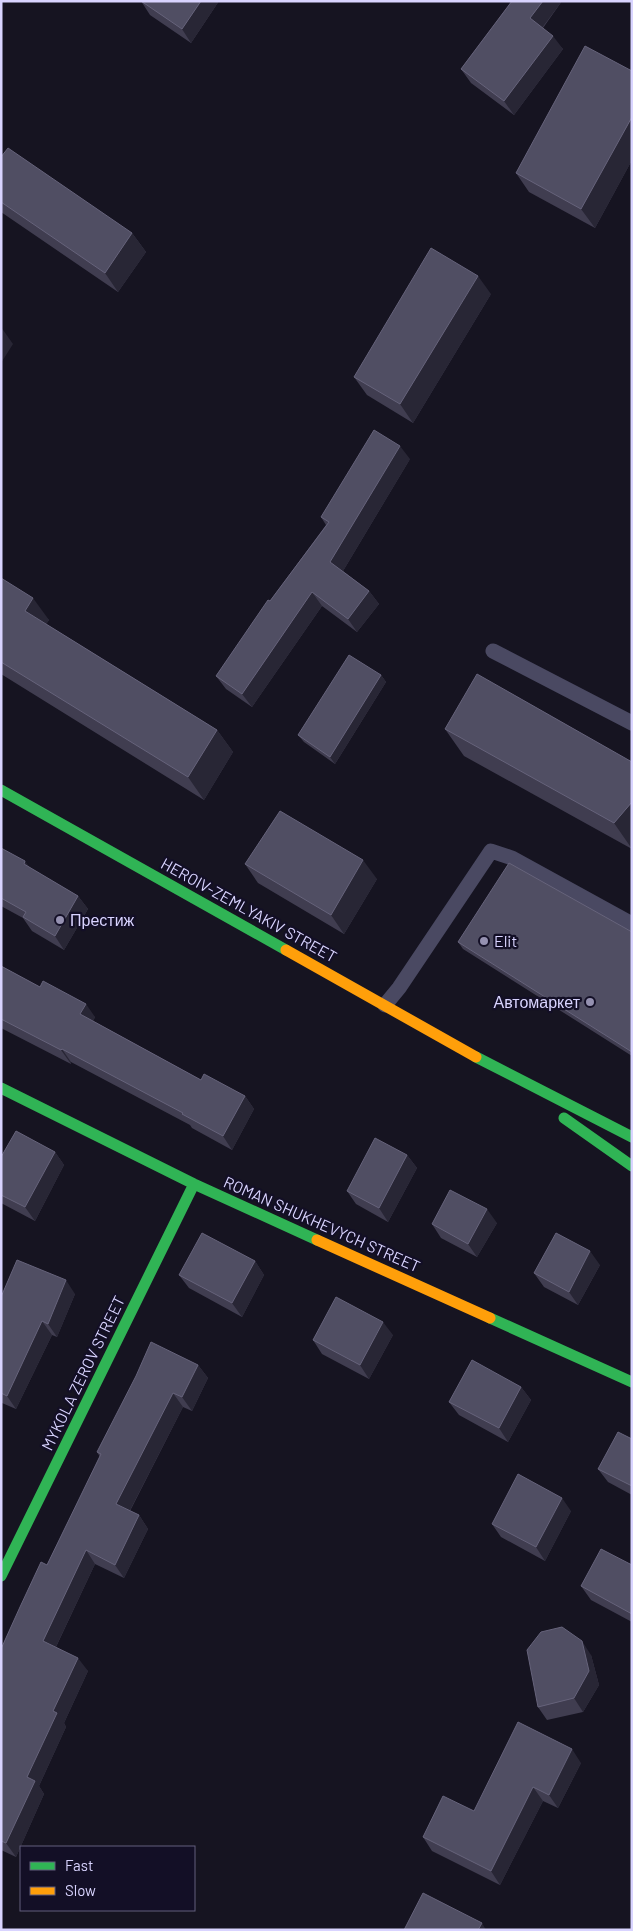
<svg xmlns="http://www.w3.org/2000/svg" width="633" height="1931" viewBox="0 0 633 1931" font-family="Barlow,sans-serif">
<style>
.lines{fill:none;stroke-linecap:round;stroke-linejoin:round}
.lane{stroke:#4a4962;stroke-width:15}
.fast{stroke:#30b455;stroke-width:11}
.slow{stroke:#ff9f0a;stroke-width:11}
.wall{fill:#403d50}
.shaded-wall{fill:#282635}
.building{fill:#504e63;stroke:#66637b}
.poi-dot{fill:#9591b1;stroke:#130f26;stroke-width:2}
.labels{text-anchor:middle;stroke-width:4.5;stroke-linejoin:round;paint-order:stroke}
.street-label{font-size:16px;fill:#d9d4ff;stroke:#130f26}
.poi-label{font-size:16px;fill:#d9d4ff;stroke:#130f26;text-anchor:start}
</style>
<rect width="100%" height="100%" fill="#161421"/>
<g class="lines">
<path class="lane" d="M 493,651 L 632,723
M 385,1005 L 399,988 L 491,851 L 512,858 L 632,924"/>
<path class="fast" d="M 1,790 L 286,950
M 476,1057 L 632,1137
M 1,1088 L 194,1184 L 317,1240
M 564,1118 L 632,1166
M 490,1318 L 632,1382
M 1,1576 L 194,1184"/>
<path class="slow" d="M 286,950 L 476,1057
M 317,1240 L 490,1318"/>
</g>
<path class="wall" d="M 141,1 L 219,1 L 191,43 L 150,15 Z
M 512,1 L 562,1 L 543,28 L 563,49 L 514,115 L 471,83 L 461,69 Z
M 632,71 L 632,160 L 595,228 L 529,192 L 516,173 Z
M 1,157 L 132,233 L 146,252 L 118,292 L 1,212 Z
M 491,294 L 413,423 L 367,395 L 354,377 Z
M 410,459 L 343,571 L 369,591 L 379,604 L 357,632 L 322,606 L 252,707 L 226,689 L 216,676 L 270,601 L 326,525 L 321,517 Z
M 1,578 L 49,620 L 46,624 L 217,730 L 233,752 L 204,800 L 1,674 Z
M 381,675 L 386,682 L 335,764 L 304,742 L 298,735 Z
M 445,729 L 632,762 L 632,849 L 464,756 Z
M 1,848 L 30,868 L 78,896 L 88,909 L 64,950 L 32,931 L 23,918 L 1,906 Z
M 245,864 L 377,879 L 344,934 L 258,883 Z
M 632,932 L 632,1056 L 463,949 L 458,942 Z
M 1,966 L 95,1017 L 93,1021 L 201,1080 L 245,1096 L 254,1109 L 232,1150 L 192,1128 L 190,1125 L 71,1062 L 71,1064 L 1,1028 Z
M 55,1152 L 64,1165 L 35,1221 L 1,1203 L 1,1157 Z
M 407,1155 L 417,1168 L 388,1222 L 356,1204 L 347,1191 Z
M 497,1223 L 477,1257 L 441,1238 L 432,1224 Z
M 255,1261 L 264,1275 L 242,1317 L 189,1288 L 179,1275 Z
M 600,1265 L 578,1305 L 544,1287 L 534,1273 Z
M 75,1294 L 57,1337 L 52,1335 L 16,1409 L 2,1403 L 1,1405 L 1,1297 Z
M 393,1335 L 369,1379 L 322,1354 L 313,1340 Z
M 198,1365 L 208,1378 L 192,1411 L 183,1407 L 130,1511 L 139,1515 L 148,1529 L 124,1578 L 95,1564 L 56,1647 L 88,1671 L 64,1723 L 66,1727 L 39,1786 L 44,1794 L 16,1857 L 1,1850 L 1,1649 L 47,1565 L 100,1457 L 97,1452 Z
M 521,1387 L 531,1400 L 508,1442 L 459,1415 L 449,1402 Z
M 632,1439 L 632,1495 L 608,1482 L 598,1469 Z
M 571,1511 L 545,1561 L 501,1537 L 492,1524 Z
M 632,1565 L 632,1622 L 591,1600 L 581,1586 Z
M 591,1655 L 599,1685 L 583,1712 L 547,1720 L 538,1707 Z
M 581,1763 L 558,1808 L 543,1801 L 500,1885 L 432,1851 L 423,1837 L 474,1811 Z"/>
<path class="shaded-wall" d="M 201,1 L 219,1 L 191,43 L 182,29 Z
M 543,1 L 562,1 L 539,32 L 530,18 Z
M 553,36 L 563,49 L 514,115 L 504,101 Z
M 632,117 L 632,160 L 595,228 L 581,209 Z
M 132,233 L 146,252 L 118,292 L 105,273 Z
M 478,276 L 491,294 L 413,423 L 400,404 Z
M 1,327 L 13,344 L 1,363 Z
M 400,446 L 410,459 L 340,576 L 330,562 Z
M 369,591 L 379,604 L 357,632 L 348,619 Z
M 312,592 L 322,606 L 252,707 L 242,694 Z
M 33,598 L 49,620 L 40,634 L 25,611 Z
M 381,675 L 386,682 L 335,764 L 330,757 Z
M 217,730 L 233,752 L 204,800 L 188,777 Z
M 632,802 L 632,849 L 614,823 Z
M 363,860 L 377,879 L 344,934 L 331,915 Z
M 25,861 L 35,875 L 24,864 Z
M 78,896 L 88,909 L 64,950 L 55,936 Z
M 86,1004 L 95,1017 L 90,1028 L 80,1014 Z
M 62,1049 L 71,1062 L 71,1064 L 61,1050 Z
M 245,1096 L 254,1109 L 232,1150 L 223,1136 Z
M 55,1152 L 64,1165 L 35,1221 L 25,1207 Z
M 407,1155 L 417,1168 L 388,1222 L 379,1208 Z
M 487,1209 L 497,1223 L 477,1257 L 468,1244 Z
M 590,1251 L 600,1265 L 578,1305 L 569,1292 Z
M 255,1261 L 264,1275 L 242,1317 L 232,1303 Z
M 66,1280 L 75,1294 L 57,1337 L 48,1324 Z
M 42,1321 L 52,1335 L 16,1409 L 7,1396 Z
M 383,1322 L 393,1335 L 369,1379 L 360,1365 Z
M 198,1365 L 208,1378 L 192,1411 L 182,1397 Z
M 521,1387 L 531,1400 L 508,1442 L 499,1428 Z
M 173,1393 L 183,1407 L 126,1518 L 116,1504 Z
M 562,1498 L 571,1511 L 545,1561 L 536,1547 Z
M 139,1515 L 148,1529 L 124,1578 L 115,1565 Z
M 86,1550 L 95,1564 L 52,1655 L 43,1641 Z
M 582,1641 L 591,1655 L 599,1685 L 583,1712 L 574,1698 Z
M 78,1658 L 88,1671 L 64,1723 L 66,1727 L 39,1786 L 44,1794 L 16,1857 L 6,1843 L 27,1777 L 53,1711 Z
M 572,1749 L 581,1763 L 558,1808 L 549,1795 Z
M 533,1787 L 543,1801 L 500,1885 L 491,1871 Z
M 482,1923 L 486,1930 L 478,1930 Z"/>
<path class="building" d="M 141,1 L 201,1 L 182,29 Z
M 512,1 L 543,1 L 530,18 L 553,36 L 504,101 L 461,69 Z
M 585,46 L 632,71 L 632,117 L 581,209 L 516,173 Z
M 8,148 L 132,233 L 105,273 L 1,202 L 1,157 Z
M 431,248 L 478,276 L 400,404 L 354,377 Z
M 374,430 L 400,446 L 330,562 L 369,591 L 348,619 L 312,592 L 242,694 L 216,676 L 268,600 L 270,601 L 329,522 L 321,517 Z
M 1,578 L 33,598 L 25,611 L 217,730 L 188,777 L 1,662 Z
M 349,655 L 381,675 L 330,757 L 298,735 Z
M 477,674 L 632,762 L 632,802 L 614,823 L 445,729 Z
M 280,811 L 363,860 L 331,915 L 245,864 Z
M 1,848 L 25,861 L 24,864 L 78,896 L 55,936 L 23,917 L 26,912 L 1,898 Z
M 509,863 L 632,932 L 632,1052 L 458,942 Z
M 1,966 L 40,987 L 43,981 L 86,1004 L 80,1014 L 201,1080 L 204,1074 L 245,1096 L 223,1136 L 182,1114 L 183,1113 L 62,1049 L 61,1050 L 1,1019 Z
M 16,1131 L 55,1152 L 25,1207 L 1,1195 L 1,1157 Z
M 375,1138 L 407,1155 L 379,1208 L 347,1191 Z
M 450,1190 L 487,1209 L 468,1244 L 432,1224 Z
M 202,1233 L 255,1261 L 232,1303 L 179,1275 Z
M 556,1233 L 590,1251 L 569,1292 L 534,1273 Z
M 17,1260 L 66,1280 L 48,1324 L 42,1321 L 7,1396 L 1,1393 L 1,1297 Z
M 336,1297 L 383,1322 L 360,1365 L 313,1340 Z
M 151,1342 L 198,1365 L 182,1397 L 173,1393 L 116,1504 L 139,1515 L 115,1565 L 86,1550 L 43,1641 L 78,1658 L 53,1711 L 57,1713 L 27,1777 L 35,1781 L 6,1843 L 1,1841 L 1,1649 L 20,1607 L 41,1562 L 47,1565 L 101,1454 L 97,1452 L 136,1376 Z
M 472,1360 L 521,1387 L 499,1428 L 449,1402 Z
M 618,1432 L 632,1439 L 632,1486 L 598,1469 Z
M 518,1474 L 562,1498 L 536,1547 L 492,1524 Z
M 601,1549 L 632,1565 L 632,1614 L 581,1586 Z
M 562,1627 L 582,1641 L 589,1671 L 574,1698 L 538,1707 L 527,1650 L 541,1632 Z
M 518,1722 L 572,1749 L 549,1795 L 533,1787 L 491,1871 L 423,1837 L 443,1796 L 474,1811 Z
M 423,1893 L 482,1923 L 478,1930 L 404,1930 Z"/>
<g class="poi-dot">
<circle cx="60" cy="920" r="5"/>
<circle cx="484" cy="941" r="5"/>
<circle cx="590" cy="1002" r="5"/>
</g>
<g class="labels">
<g class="street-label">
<text transform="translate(249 910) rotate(29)" y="6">HEROIV-ZEMLYAKIV STREET</text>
<text transform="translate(322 1224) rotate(24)" y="6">ROMAN SHUKHEVYCH STREET</text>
<text transform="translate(83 1373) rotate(-64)" y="6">MYKOLA ZEROV STREET</text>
</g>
<g class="poi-label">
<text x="70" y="926">Престиж</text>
<text x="494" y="947">Elit</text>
<text x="580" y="1008" text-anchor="end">Автомаркет</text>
</g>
</g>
<rect width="633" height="1931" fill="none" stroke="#d9d4ff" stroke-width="5"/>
<rect x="20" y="1846" width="175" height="65" fill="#130f26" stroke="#625e7d"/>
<rect x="30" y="1862" width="25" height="8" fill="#30b455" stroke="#625e7d"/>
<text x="65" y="1871" font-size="15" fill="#d9d4ff">Fast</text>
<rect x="30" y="1887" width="25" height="8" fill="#ff9f0a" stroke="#625e7d"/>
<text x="65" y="1896" font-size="15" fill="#d9d4ff">Slow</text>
</svg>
